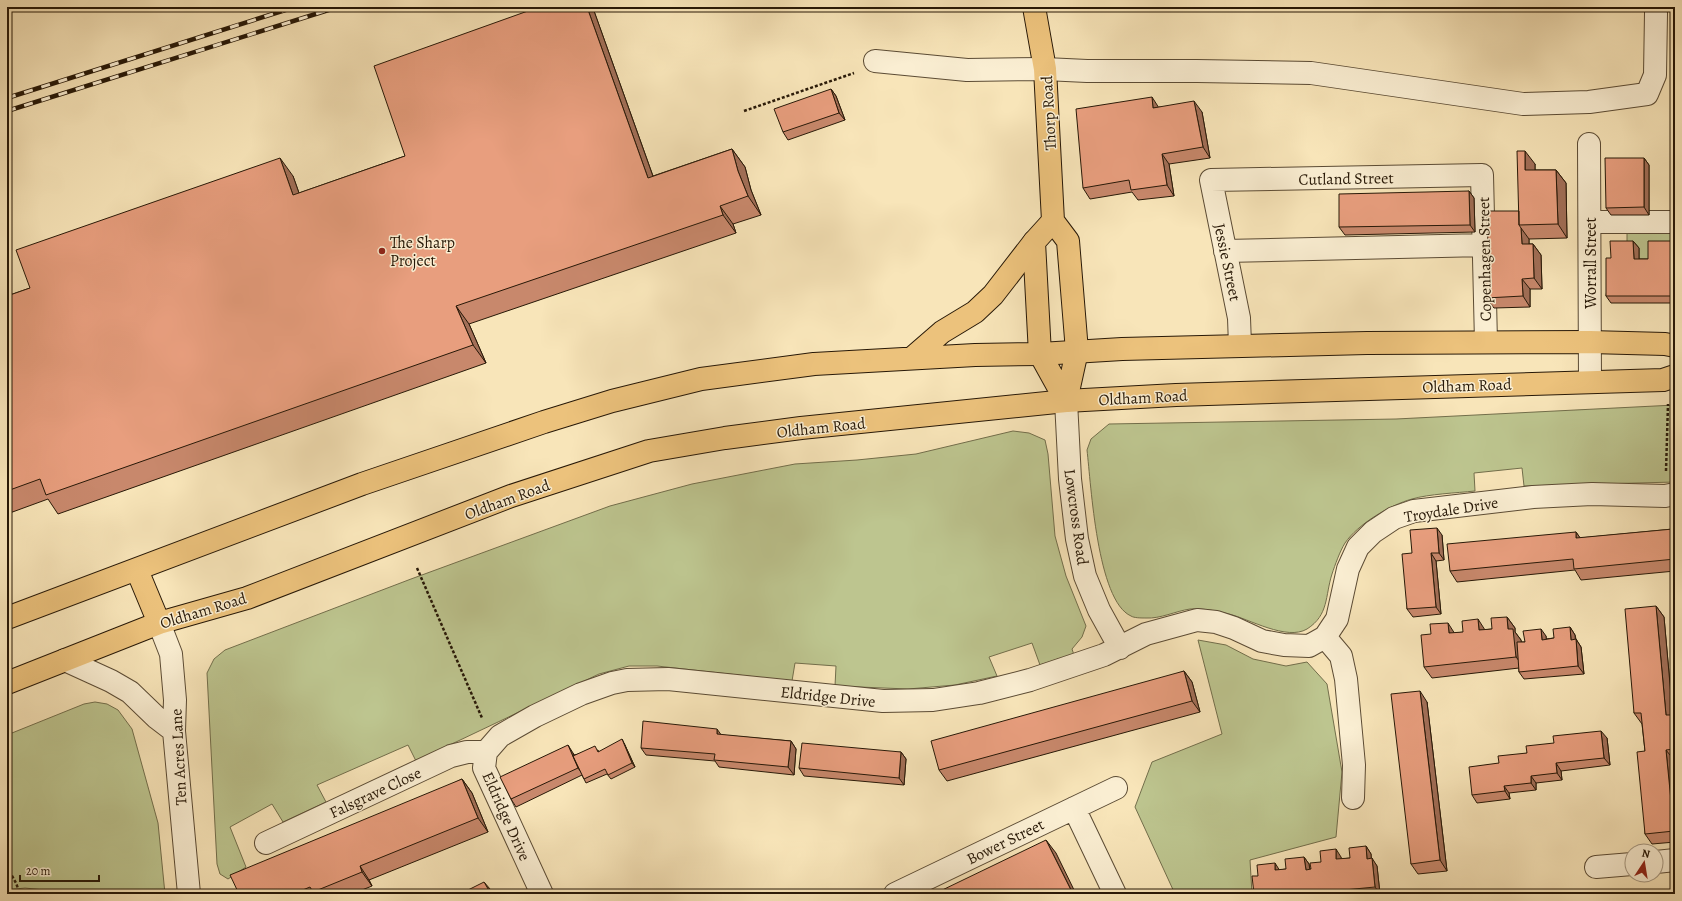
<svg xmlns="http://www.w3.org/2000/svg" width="1682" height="901" viewBox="0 0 1682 901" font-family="Alegreya,serif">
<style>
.green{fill:#bdc58f;stroke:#726e4b}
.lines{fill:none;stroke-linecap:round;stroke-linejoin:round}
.minor-casing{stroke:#5b4b34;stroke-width:24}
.major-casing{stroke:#271807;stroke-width:24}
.highway-casing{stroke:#271807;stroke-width:24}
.path{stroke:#271807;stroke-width:2.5;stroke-dasharray:3 2;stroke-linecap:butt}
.minor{stroke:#faeed2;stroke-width:22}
.major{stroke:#ecc27c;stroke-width:22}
.highway{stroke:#ecc27c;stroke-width:22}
.rail-casing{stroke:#271807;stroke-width:4.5}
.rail{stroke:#faeed2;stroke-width:3;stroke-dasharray:9;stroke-linecap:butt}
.wall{fill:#c8886c;stroke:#271807}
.shaded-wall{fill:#a26f58;stroke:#271807}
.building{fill:#e89e7e;stroke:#271807}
.poi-dot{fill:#8f2418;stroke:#faeed2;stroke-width:1.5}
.labels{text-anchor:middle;stroke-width:3;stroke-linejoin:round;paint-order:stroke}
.street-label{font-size:16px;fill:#271807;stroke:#faeed2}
.poi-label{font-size:16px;fill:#271807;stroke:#faeed2;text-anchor:start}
</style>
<rect width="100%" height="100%" fill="#f8e5b9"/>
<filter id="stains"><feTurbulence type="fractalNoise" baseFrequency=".005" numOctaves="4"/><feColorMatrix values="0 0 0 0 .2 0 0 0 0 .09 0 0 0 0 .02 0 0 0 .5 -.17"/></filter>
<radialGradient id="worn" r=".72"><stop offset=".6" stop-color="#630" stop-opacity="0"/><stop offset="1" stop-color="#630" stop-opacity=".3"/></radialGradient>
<path class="green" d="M 1627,230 L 1675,230 L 1675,249 L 1653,266 L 1639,266 L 1627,248 Z
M 1675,405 L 1675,482 L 1524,486 L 1522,468 L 1474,473 L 1475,491 C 1456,493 1429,494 1412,499 C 1390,505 1358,524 1345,543 C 1340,551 1335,565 1332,574 C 1325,596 1329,615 1307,629 C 1287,641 1249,619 1229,614 C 1217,611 1202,608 1190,609 C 1176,611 1160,619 1146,618 C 1141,618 1134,618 1131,616 C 1097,601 1091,484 1087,450 L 1091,439 L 1109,424 L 1396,419 Z
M 1013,431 L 1029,433 L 1045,440 L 1048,454 L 1055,536 L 1066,576 L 1086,626 L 1082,637 L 1072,649 L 1074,655 L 1040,665 L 1032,643 L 989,657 L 997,676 L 955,685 L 908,689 L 835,686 L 836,666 L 795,663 L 792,681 L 657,666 L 629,666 L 599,674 L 416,761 L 408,745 L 317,785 L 326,802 L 283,822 L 272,804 L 230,827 L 246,867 L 228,879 L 220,874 L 217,864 L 207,673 L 214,659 L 225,650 L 411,579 L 610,506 L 692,484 L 795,464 L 857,460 L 916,454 Z
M 1198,640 L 1226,645 L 1253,659 L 1286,666 L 1307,662 L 1327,684 L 1342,772 L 1336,837 L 1250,860 L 1252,894 L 1175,894 L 1135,807 L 1152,762 L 1222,734 Z
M 95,702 L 107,704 L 118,710 L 132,729 L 158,823 L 165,894 L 81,894 L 25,888 L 7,890 L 7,735 L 84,704 Z"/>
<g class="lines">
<g class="minor-casing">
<path id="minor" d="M 875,61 L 967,70 L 1045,69 L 1087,71 L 1197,71 L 1311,73 L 1523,104 L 1589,102 L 1647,94 L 1655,75 L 1656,13
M 1589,144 L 1590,382
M 1590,222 L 1675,222
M 1225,251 L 1484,245
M 1240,345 L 1239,318 L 1211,180 L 1482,175 L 1486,342
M 1066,401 L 1070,479 L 1077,539 L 1085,576 L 1099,610 L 1120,648
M 159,623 L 171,654 L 175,700 L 174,731 L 189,894
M 1325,637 L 1341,656 L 1346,679 L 1354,765 L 1353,798
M 65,660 L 111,681 L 130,692 L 157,718 L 174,731
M 1074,808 L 1115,894
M 266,843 L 451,756 L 467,752 L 486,752
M 1656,862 L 1675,860
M 1596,867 L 1632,864
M 542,894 L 484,768 L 486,752 L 500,736 L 535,716 L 581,694 L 612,683 L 627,680 L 668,679 L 883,701 L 933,700 L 979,693 L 1030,680 L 1104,655 L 1146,634 L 1197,620 L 1216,622 L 1234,628 L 1262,641 L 1284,645 L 1309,646 L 1325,637 L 1337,619 L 1348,569 L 1358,547 L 1373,532 L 1394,518 L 1414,511 L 1533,497 L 1592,494 L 1665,496 L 1675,494
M 895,894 L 1116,788"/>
</g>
<g class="major-casing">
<path id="major" d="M 1034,7 L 1045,69 L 1053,221
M 1053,221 L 1034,242 L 1040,354 L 1066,401
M 1053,221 L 1068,241 L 1077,351 L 1066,401"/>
</g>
<g class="highway-casing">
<path id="highway" d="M 912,358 L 942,332 L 975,312 L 993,295 L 1034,242
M 137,570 L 159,623
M 7,618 L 362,484 L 544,422 L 612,401 L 701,379 L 814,364 L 975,355 L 1040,354 L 1122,349 L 1367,343 L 1590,342 L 1665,344 L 1675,346
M 7,683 L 159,623 L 247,598 L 511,496 L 649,451 L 725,438 L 801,428 L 1066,401 L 1176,395 L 1663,380 L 1675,376"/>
</g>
<path class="path" d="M 744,111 L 854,73
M 1666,471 L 1668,404
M 417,568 L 482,718
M 7,867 L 16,883 L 20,894"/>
<use href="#minor" class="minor"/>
<use href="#major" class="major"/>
<use href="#highway" class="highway"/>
<g class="rail-casing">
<path id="rail" d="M 7,98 L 295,7
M 7,111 L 338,7"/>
</g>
<use href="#rail" class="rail"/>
</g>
<path class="wall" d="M 539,7 L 592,7 L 594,11 L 653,176 L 732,149 L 745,167 L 751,190 L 761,215 L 733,224 L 736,233 L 469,324 L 486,363 L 58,514 L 48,499 L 7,514 L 7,296 L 30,288 L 293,176 L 299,193 L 405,156 Z
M 831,89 L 836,96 L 845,120 L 788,140 L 783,132 Z
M 1159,107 L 1202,112 L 1210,158 L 1169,164 L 1174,196 L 1138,200 L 1132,192 L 1090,199 L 1083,188 Z
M 1644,158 L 1649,165 L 1649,215 L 1611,215 L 1606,208 Z
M 1535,164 L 1535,170 L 1556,170 L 1566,183 L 1567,238 L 1529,239 L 1529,244 L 1533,244 L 1541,255 L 1542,289 L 1530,289 L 1530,307 L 1494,308 L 1486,298 L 1489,278 L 1519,211 Z
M 1469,191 L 1474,198 L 1475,232 L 1345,235 L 1339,227 Z
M 1633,241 L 1639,248 L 1639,259 L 1648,259 L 1675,246 L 1675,303 L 1611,303 L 1606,296 L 1611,258 Z
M 1673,529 L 1675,532 L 1675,571 L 1581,580 L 1575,570 L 1457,582 L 1450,571 L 1576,532 L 1580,538 Z
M 1442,535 L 1444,560 L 1436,561 L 1441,614 L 1413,617 L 1407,609 L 1412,553 Z
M 1656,606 L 1664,617 L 1673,718 L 1675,721 L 1675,760 L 1674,760 L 1675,775 L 1675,842 L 1652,844 L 1645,834 L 1645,751 L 1642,724 L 1634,713 Z
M 1507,617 L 1515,628 L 1515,632 L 1521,640 L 1521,642 L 1525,642 L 1546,636 L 1546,639 L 1554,638 L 1570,627 L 1575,635 L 1576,639 L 1581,647 L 1584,674 L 1524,679 L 1519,672 L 1519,668 L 1432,678 L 1424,667 L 1455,633 L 1492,629 Z
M 1184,671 L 1192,682 L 1200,712 L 947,781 L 939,770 Z
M 1427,702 L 1447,871 L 1418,874 L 1411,864 Z
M 721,735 L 791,741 L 796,749 L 794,775 L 719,767 L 715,761 L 646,755 L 641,748 Z
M 1607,738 L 1610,765 L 1561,771 L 1562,780 L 1536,783 L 1536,790 L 1509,793 L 1510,799 L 1477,803 L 1472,795 L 1499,763 L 1527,753 Z
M 624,743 L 635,767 L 611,779 L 607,774 L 586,783 L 582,775 L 516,807 L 511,799 L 573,753 L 574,755 L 598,750 L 599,752 Z
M 901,752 L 906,759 L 904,785 L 804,776 L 799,768 Z
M 462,779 L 472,793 L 488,832 L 369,880 L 372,886 L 352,894 L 239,894 Z
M 1366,846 L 1371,854 L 1371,858 L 1377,866 L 1380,894 L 1254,894 L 1258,876 L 1279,870 L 1286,869 L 1304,857 L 1309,864 L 1310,869 L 1311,869 L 1321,862 L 1341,857 L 1341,859 L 1350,858 Z"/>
<path class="shaded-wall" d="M 587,7 L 592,7 L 594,11 L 660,196 L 648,178 Z
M 831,89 L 836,96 L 845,120 L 839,113 Z
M 1152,97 L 1159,108 L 1153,108 Z
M 1194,101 L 1202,112 L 1210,158 L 1203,147 Z
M 732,149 L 745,167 L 751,190 L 761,215 L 748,196 L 738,171 Z
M 1525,151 L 1535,164 L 1535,184 L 1525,170 Z
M 1162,154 L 1169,164 L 1174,196 L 1167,185 Z
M 280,158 L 293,176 L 306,213 L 293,195 Z
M 1644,158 L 1649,165 L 1649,215 L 1644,207 Z
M 1556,170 L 1566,183 L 1567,238 L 1558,224 Z
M 1469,191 L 1474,198 L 1475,232 L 1470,225 Z
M 720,206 L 733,224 L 736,233 L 723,215 Z
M 1521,228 L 1529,239 L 1529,255 L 1522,244 Z
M 1633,241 L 1639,248 L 1639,266 L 1634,259 Z
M 1671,241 L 1675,246 L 1675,264 L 1671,259 Z
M 1533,244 L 1541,255 L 1542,289 L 1534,278 Z
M 1522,279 L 1530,289 L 1530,307 L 1523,296 Z
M 456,306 L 469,324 L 486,363 L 473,345 Z
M 1437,528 L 1442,535 L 1444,560 L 1439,553 Z
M 1673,529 L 1675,532 L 1675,551 Z
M 1576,532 L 1583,542 L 1576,538 Z
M 1431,553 L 1436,561 L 1441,614 L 1436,607 Z
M 1656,606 L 1664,617 L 1673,718 L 1675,721 L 1675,750 L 1674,749 L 1666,715 Z
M 1507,617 L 1515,628 L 1515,632 L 1521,640 L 1524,667 L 1516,657 L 1508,629 Z
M 1478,619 L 1485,630 L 1479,630 Z
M 1448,623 L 1455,634 L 1449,633 Z
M 1570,627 L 1575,635 L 1576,647 L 1571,640 Z
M 1541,629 L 1546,636 L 1547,647 L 1542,640 Z
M 1576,639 L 1581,647 L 1584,674 L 1578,666 Z
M 1184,671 L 1192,682 L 1200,712 L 1192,701 Z
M 1420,691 L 1427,702 L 1447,871 L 1440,860 Z
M 717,729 L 722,736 L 717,734 Z
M 1601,731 L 1607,738 L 1610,765 L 1604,758 Z
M 622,739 L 624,743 L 635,767 L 632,763 Z
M 791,741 L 796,749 L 794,775 L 788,767 Z
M 568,745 L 573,753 L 583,775 L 578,768 Z
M 1666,750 L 1674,760 L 1675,775 L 1675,833 L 1674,831 Z
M 901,752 L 906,759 L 904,785 L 899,778 Z
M 1556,763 L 1561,771 L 1562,780 L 1557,773 Z
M 1531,776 L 1536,783 L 1536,790 L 1531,783 Z
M 462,779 L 472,793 L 488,832 L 478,818 Z
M 1504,786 L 1509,793 L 1510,799 L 1505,791 Z
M 1046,840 L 1056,853 L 1076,894 L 1073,894 Z
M 1366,846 L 1371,854 L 1372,866 L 1367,859 Z
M 1336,849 L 1341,857 L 1342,867 L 1336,859 Z
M 1304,857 L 1309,864 L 1311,877 L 1306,870 Z
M 1372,858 L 1377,866 L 1380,894 L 1375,887 Z
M 1275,863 L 1280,871 L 1275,870 Z
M 360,866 L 369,880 L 372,886 L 362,872 Z
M 484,882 L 490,889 L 492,894 L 491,894 Z"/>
<path class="building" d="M 539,7 L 587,7 L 648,178 L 732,149 L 738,171 L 748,196 L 720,206 L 723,215 L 456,306 L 473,345 L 46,495 L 40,479 L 7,491 L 7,296 L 30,288 L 16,250 L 280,158 L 293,195 L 405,156 L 374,66 Z
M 831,89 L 839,113 L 783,132 L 774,109 Z
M 1152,97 L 1153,108 L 1194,101 L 1203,147 L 1162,154 L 1167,185 L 1131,190 L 1129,180 L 1083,188 L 1076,109 Z
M 1517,151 L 1525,151 L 1525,170 L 1556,170 L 1558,224 L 1519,225 Z
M 1605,158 L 1644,158 L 1644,207 L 1606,208 Z
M 1469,191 L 1470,225 L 1339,227 L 1339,194 Z
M 1487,211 L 1519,211 L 1519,225 L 1521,228 L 1522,244 L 1533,244 L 1534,278 L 1522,279 L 1523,296 L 1486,298 L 1486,278 L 1489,278 Z
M 1610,241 L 1633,241 L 1634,259 L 1648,259 L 1648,241 L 1671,241 L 1671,259 L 1675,259 L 1675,296 L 1606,296 L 1606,258 L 1611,258 Z
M 1437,528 L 1439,553 L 1431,553 L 1436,607 L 1407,609 L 1402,554 L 1412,553 L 1410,530 Z
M 1673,529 L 1675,551 L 1675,559 L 1574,569 L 1573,559 L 1450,571 L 1447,544 L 1576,532 L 1576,538 Z
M 1656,606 L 1666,715 L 1671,715 L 1674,749 L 1666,750 L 1674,831 L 1645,834 L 1637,752 L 1645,751 L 1641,713 L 1634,713 L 1625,609 Z
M 1507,617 L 1508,629 L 1513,629 L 1516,657 L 1424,667 L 1421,635 L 1431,634 L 1430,624 L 1448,623 L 1449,633 L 1463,632 L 1462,621 L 1478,619 L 1479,630 L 1492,629 L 1491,618 Z
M 1570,627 L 1571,640 L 1576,639 L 1578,666 L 1519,672 L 1517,642 L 1525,642 L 1523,631 L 1541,629 L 1542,640 L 1554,638 L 1553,629 Z
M 1184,671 L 1192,701 L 939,770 L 931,741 Z
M 1420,691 L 1440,860 L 1411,864 L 1391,694 Z
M 643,721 L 717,729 L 717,734 L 791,741 L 788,767 L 714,760 L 715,754 L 641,748 Z
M 1601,731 L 1604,758 L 1556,763 L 1557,773 L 1531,776 L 1531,783 L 1504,786 L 1505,791 L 1472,795 L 1469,767 L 1499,763 L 1498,756 L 1527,753 L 1526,746 L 1554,743 L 1553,736 Z
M 622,739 L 632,763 L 608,775 L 605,769 L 584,779 L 573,756 L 595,746 L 598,752 Z
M 802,743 L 901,752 L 899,778 L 799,768 Z
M 568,745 L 578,768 L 511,799 L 500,777 Z
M 462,779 L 478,818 L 360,866 L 362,872 L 313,892 L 310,887 L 293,894 L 239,894 L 230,875 Z
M 1046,840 L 1073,894 L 934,894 Z
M 1366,846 L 1367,859 L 1372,858 L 1375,887 L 1313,893 L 1314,894 L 1254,894 L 1252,876 L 1258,876 L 1257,865 L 1275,863 L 1275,870 L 1286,869 L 1285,859 L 1304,857 L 1306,870 L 1311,869 L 1310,863 L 1321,862 L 1320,851 L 1336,849 L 1336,859 L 1350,858 L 1349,848 Z
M 484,882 L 491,894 L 460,894 Z"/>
<circle class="poi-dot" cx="382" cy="251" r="4"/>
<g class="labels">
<g class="street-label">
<text transform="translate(1048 113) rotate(-93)" y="6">Thorp Road</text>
<text transform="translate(1346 178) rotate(-1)" y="6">Cutland Street</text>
<text transform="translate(1484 259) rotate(-91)" y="6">Copenhagen Street</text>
<text transform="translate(1228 262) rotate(78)" y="6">Jessie Street</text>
<text transform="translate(1590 263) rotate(-90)" y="6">Worrall Street</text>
<text transform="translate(1467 385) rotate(-2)" y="6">Oldham Road</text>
<text transform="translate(1143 397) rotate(-3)" y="6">Oldham Road</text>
<text transform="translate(821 427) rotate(-6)" y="6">Oldham Road</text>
<text transform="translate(507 499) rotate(-20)" y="6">Oldham Road</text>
<text transform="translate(1451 509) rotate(-9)" y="6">Troydale Drive</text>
<text transform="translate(1077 517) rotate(82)" y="6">Lowcross Road</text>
<text transform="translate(203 610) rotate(-17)" y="6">Oldham Road</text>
<text transform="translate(828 696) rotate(6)" y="6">Eldridge Drive</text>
<text transform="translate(178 757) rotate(-93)" y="6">Ten Acres Lane</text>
<text transform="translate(375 792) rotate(-25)" y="6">Falsgrave Close</text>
<text transform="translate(507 816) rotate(66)" y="6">Eldridge Drive</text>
<text transform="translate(1005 841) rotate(-26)" y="6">Bower Street</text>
</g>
<g class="poi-label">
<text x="390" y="248">The Sharp<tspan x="390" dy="18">Project</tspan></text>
</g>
</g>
<rect width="1682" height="901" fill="none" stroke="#f8e5b9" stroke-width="24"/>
<rect x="8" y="8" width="1666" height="885" fill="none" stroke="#271807" stroke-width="2"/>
<rect x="12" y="12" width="1658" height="877" fill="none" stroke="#271807"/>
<g transform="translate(1644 863) rotate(12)"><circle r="19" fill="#faeed2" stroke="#a69881"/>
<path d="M0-3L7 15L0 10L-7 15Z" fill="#8f2418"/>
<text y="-6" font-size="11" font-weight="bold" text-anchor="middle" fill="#271807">N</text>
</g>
<path d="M20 875v6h79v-6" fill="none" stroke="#271807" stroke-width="2"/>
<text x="26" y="875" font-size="12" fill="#271807" stroke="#faeed2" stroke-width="3" paint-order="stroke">20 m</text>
<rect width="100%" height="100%" filter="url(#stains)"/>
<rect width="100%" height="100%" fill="url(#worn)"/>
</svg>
